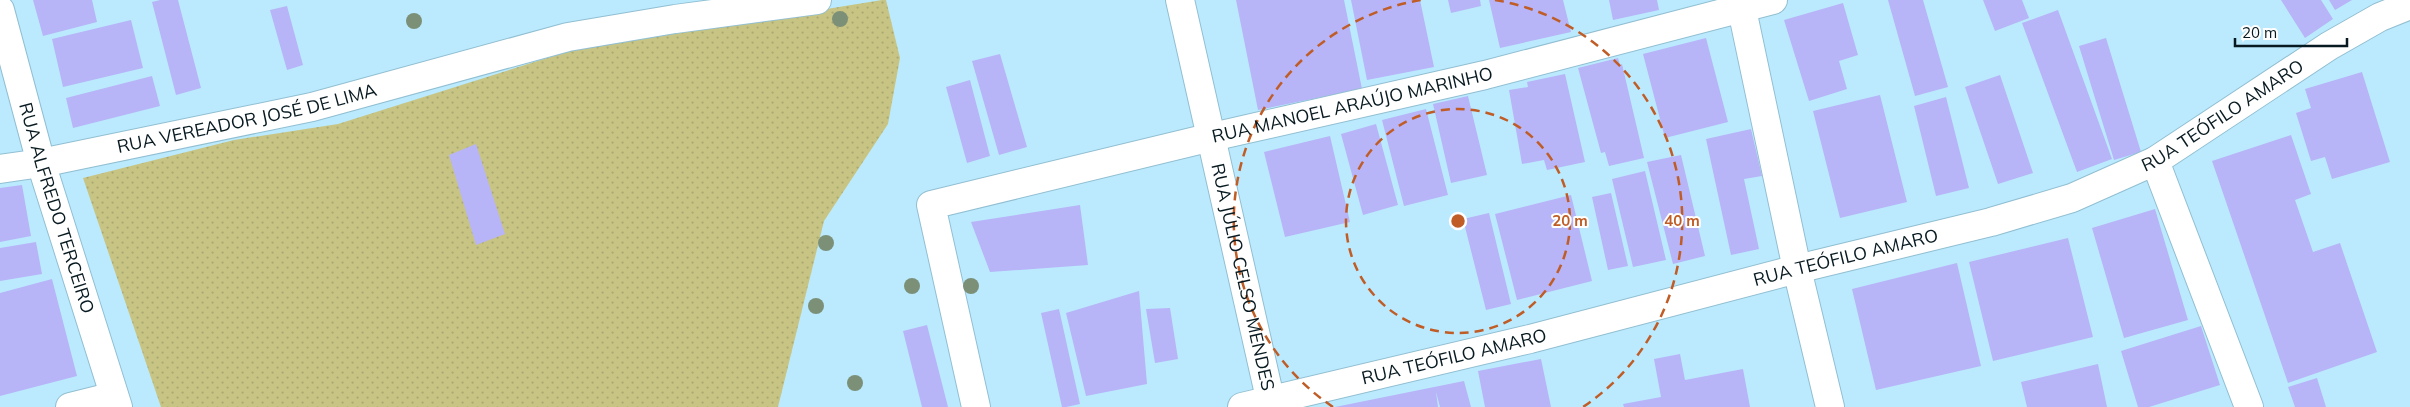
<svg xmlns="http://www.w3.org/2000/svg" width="2410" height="407" viewBox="0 0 2410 407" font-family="Mulish,sans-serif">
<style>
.grass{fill:url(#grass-dots)}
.building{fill:#b7b4f8}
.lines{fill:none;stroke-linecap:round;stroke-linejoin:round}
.minor-casing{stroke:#91bfd2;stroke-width:30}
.minor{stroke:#fff;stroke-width:28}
.tree{fill:#7c9078}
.ring{fill:none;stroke:#c05d26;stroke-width:2.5;stroke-dasharray:9 6}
.labels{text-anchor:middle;stroke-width:4;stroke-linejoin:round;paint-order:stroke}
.street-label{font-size:18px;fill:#081a21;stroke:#fff}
.centre{fill:#c05d26;stroke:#fff;stroke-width:2.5}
.ring-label{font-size:15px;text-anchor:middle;font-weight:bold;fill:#c05d26;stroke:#fff;stroke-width:4;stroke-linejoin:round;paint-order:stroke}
</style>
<defs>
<pattern id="grass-dots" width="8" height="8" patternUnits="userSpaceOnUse" patternTransform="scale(1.25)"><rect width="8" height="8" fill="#c8c584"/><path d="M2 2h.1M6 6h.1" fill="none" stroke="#aaa972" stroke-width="1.8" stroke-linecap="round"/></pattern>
</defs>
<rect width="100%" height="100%" fill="#bbeafe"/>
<path class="grass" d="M 882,0 L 886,0 L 900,58 L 888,124 L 824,221 L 778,407 L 161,407 L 83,178 L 234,140 L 338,124 L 569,51 Z"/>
<path class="building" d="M 33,0 L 92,0 L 97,22 L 43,36 Z
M 160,0 L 178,0 L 201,88 L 176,95 L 152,2 Z
M 1236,0 L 1344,0 L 1362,89 L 1258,110 Z
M 1351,0 L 1420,0 L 1434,67 L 1367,80 Z
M 1448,0 L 1480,0 L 1481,6 L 1451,13 Z
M 1489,0 L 1563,0 L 1571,32 L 1500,48 Z
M 1609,0 L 1657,0 L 1659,10 L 1613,20 Z
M 1888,0 L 1923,0 L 1948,87 L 1915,96 Z
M 1983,0 L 2022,0 L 2029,18 L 1995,31 Z
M 2281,0 L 2321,0 L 2333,19 L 2305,38 Z
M 2329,0 L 2352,0 L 2335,10 Z
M 1843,3 L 1858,55 L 1839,61 L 1847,89 L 1809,101 L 1784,20 Z
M 287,6 L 303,65 L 287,70 L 270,10 Z
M 2058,10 L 2112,159 L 2077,172 L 2022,23 Z
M 131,20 L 143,68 L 63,87 L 52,39 Z
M 1706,38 L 1728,122 L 1665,138 L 1643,54 Z
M 2106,38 L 2141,152 L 2114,160 L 2079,46 Z
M 1000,54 L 1027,147 L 999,155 L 972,61 Z
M 1618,58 L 1620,65 L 1622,64 L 1644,158 L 1609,166 L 1605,152 L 1601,153 L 1578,68 Z
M 2362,72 L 2390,162 L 2332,179 L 2325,157 L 2311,161 L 2296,113 L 2311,108 L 2305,89 Z
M 1565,74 L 1585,162 L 1547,170 L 1544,160 L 1522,164 L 1509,90 L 1528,87 L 1527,82 Z
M 2000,75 L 2033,173 L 1998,184 L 1965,87 Z
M 152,76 L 160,106 L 73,128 L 66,98 Z
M 970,80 L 990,156 L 967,163 L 946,87 Z
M 1880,95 L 1907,202 L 1840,218 L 1813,111 Z
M 1468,96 L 1487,175 L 1451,183 L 1433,104 Z
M 1946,97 L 1969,188 L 1936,196 L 1914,106 Z
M 1426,109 L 1448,195 L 1404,206 L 1382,120 Z
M 1376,124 L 1398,205 L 1363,215 L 1341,134 Z
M 1751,129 L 1762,176 L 1744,179 L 1759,249 L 1731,255 L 1706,139 Z
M 2291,135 L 2311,194 L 2295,200 L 2313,252 L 2340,243 L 2377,352 L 2288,383 L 2212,161 Z
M 1330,136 L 1350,222 L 1285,237 L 1264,152 Z
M 476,144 L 505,234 L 476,245 L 449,155 Z
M 1681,155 L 1705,256 L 1673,264 L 1647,162 Z
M 1645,171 L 1666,260 L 1633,267 L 1612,179 Z
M 22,185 L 31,236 L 0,242 L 0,188 Z
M 1611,193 L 1628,266 L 1608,270 L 1592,197 Z
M 1571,195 L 1592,281 L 1517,300 L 1495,214 Z
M 1080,205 L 1088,265 L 990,272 L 971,222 Z
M 2155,209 L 2188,320 L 2124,338 L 2092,228 Z
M 1489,213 L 1511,304 L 1486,310 L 1463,219 Z
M 2068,238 L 2093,337 L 1993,361 L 1969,262 Z
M 36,242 L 42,274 L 0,281 L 0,248 Z
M 1957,263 L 1981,366 L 1876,390 L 1852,289 Z
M 52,279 L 77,376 L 0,396 L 0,293 Z
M 1139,291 L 1147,384 L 1086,396 L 1066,313 Z
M 1170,308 L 1178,359 L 1155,363 L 1146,309 Z
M 1059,309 L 1080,404 L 1066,407 L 1062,407 L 1041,313 Z
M 927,325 L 948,407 L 922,407 L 903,331 Z
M 2201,326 L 2220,385 L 2149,407 L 2138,407 L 2121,351 Z
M 1680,354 L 1685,380 L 1743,369 L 1750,407 L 1624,407 L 1623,404 L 1661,397 L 1654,359 Z
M 1541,359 L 1551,407 L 1485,407 L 1478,371 Z
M 2098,364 L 2107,407 L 2027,407 L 2021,382 Z
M 2317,378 L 2326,407 L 2295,407 L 2288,387 Z
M 1464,381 L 1471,407 L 1440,407 L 1436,392 L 1438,407 L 1335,407 Z"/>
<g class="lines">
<g class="minor-casing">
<g id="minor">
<path id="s1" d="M 1180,0 L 1272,407"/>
<path d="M 1740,0 L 1797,269 L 1830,407"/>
<path id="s2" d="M 0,10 L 41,163 L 118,407"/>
<path d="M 2155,161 L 2249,407"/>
<path id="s3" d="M 0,169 L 41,163 L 312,107 L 568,37 L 675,19 L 817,0"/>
<path d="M 70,407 L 114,396"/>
<path id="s4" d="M 976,407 L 931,205 L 1212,137 L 1485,75 L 1773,0"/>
<path id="s5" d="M 1242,407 L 1530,339 L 1797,269 L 1991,222 L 2072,198 L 2155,161 L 2329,46 L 2380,17 L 2410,5"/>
</g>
</g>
<use href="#minor" class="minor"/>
</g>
<g class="tree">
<circle cx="840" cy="19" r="8"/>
<circle cx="414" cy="21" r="8"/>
<circle cx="826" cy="243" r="8"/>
<circle cx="912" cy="286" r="8"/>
<circle cx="971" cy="286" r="8"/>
<circle cx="816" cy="306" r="8"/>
<circle cx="855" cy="383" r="8"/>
</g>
<g class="ring">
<circle cx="1458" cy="221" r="112"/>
<path d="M1333 407A224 224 0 0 1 1421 0M1495 0A224 224 0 0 1 1583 407"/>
</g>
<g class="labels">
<g class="street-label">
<text dy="6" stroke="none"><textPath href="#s4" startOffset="640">RUA MANOEL ARAÚJO MARINHO</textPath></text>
<text dy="6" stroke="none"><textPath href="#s5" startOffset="1028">RUA TEÓFILO AMARO</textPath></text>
<text dy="6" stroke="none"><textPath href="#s3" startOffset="252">RUA VEREADOR JOSÉ DE LIMA</textPath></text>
<text dy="6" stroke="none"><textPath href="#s2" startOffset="206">RUA ALFREDO TERCEIRO</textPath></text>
<text dy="6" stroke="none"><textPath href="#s5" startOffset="622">RUA TEÓFILO AMARO</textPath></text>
<text dy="6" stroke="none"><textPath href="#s1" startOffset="284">RUA JÚLIO CELSO MENDES</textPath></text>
<text dy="6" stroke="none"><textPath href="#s5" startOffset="218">RUA TEÓFILO AMARO</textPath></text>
</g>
</g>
<circle cx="1458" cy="221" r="8" class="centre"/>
<g class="ring-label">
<text x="1570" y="226">20 m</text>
<text x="1682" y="226">40 m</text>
</g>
<path d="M2235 38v8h112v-8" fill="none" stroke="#081a21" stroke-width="2.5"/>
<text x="2242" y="38" font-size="15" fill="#081a21" stroke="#ffffff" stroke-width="4" paint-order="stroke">20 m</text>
</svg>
